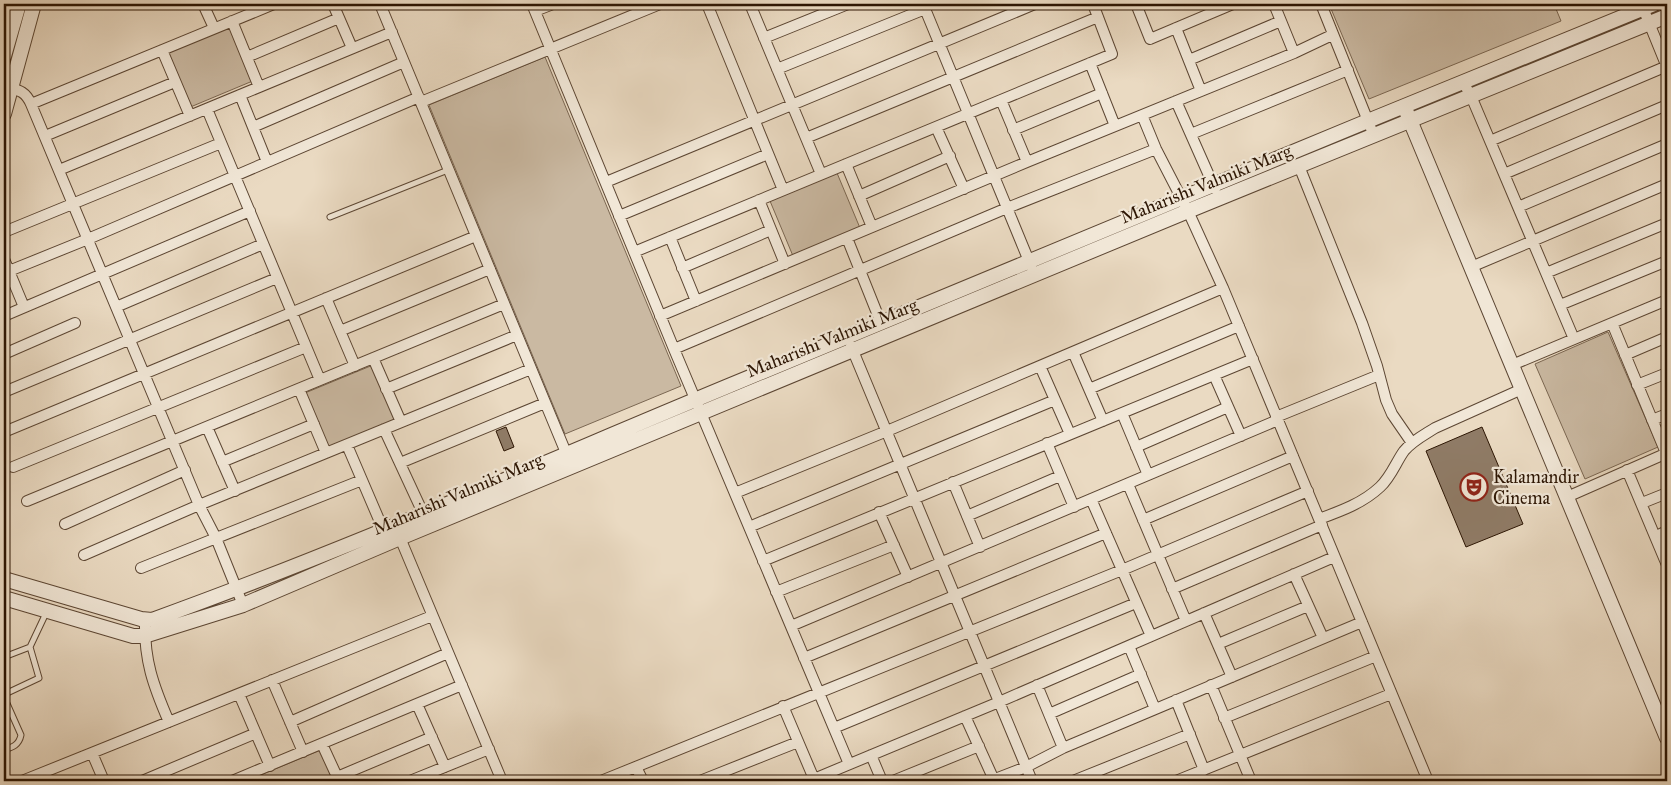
<svg xmlns="http://www.w3.org/2000/svg" width="1671" height="785" viewBox="0 0 1671 785" font-family="'IM FELL Great Primer',serif">
<style>
.green{fill:#cab9a2;stroke:#7b6752}
.building{fill:#8f7b66;stroke:#2c1503}
.lines{fill:none;stroke-linecap:round;stroke-linejoin:round}
.service-casing{stroke:#5c4633;stroke-width:7}
.minor-casing{stroke:#5c4633;stroke-width:12}
.tertiary-casing{stroke:#5c4633;stroke-width:16}
.service{stroke:#f1e7d7;stroke-width:5}
.minor{stroke:#f1e7d7;stroke-width:10}
.tertiary{stroke:#f1e7d7;stroke-width:14}
.labels{text-anchor:middle;stroke-width:4.5;stroke-linejoin:round;paint-order:stroke}
.street-label{font-size:18px;fill:#2c1503;stroke:#f1e7d7}
.poi-label{font-size:18px;fill:#2c1503;stroke:#f1e7d7;text-anchor:start}
</style>
<rect width="100%" height="100%" fill="#eadac2"/>
<filter id="stains"><feTurbulence type="fractalNoise" baseFrequency=".004" numOctaves="4"/><feColorMatrix values="0 0 0 0 .2 0 0 0 0 .09 0 0 0 0 .02 0 0 0 .5 -.17"/></filter>
<radialGradient id="worn" r=".72"><stop offset=".6" stop-color="#630" stop-opacity="0"/><stop offset="1" stop-color="#630" stop-opacity=".3"/></radialGradient>
<path class="green" d="M 1329,4 L 1554,4 L 1561,21 L 1369,99 Z
M 232,25 L 255,80 L 188,108 L 165,53 Z
M 545,57 L 681,386 L 565,434 L 429,105 Z
M 837,173 L 860,228 L 793,256 L 770,201 Z
M 1608,332 L 1658,447 L 1585,479 L 1535,364 Z
M 373,365 L 396,420 L 328,448 L 305,393 Z
M 323,749 L 336,781 L 257,781 L 256,777 Z"/>
<path class="building" d="M 506,427 L 514,447 L 504,451 L 496,431 Z
M 1482,427 L 1523,524 L 1466,547 L 1426,451 Z"/>
<g class="lines">
<g class="service-casing">
<path id="service" d="M 330,217 L 448,170
M 4,657 L 30,647
M 4,750 C 13,747 19,745 21,735 L 5,699 L 5,694 L 39,678 L 30,647 L 47,611"/>
</g>
<g class="minor-casing">
<path id="minor" d="M 203,4 L 214,28
M 333,4 L 352,48
M 380,4 L 569,460
M 532,4 L 674,349 L 849,764
M 707,4 L 783,190
M 750,4 L 821,174
M 923,4 L 1031,266
M 1136,4 L 1150,39 L 1233,4
M 1274,4 L 1294,53
M 1321,4 L 1374,136
M 1643,8 L 1667,67
M 535,11 L 553,4
M 232,21 L 259,87
M 1176,28 L 1201,91
M 764,38 L 848,4
M 162,50 L 190,116
M 247,57 L 339,18
M 1189,60 L 1281,21
M 1090,63 L 1115,126
M 777,69 L 925,9
M 1463,82 L 1471,96 L 1574,339
M 4,86 C 17,90 25,90 31,104 L 199,505 L 216,538 L 243,605
M 240,95 L 267,162
M 1001,100 L 1027,162
M 1176,101 L 1215,189
M 421,102 L 660,4
M 31,104 L 274,4
M 207,109 L 320,380
M 1142,115 L 1156,149 L 1188,211 L 1223,288 L 1428,781
M 253,127 L 404,62
M 936,127 L 964,189
M 1013,130 L 1102,93
M 1191,134 L 1348,70
M 45,136 L 175,82
M 806,138 L 1098,17
M 1490,141 L 1667,66
M 846,164 L 872,227
M 1299,166 L 1362,323 L 1377,366 L 1386,400 L 1392,414 L 1412,443
M 59,170 L 392,32
M 1504,174 L 1667,105
M 606,182 L 1035,4
M 859,196 L 950,156
M 759,200 L 785,264
M 1518,207 L 1667,144
M 619,216 L 768,154
M 4,232 L 221,143
M 670,237 L 696,301
M 847,238 L 881,323
M 634,252 L 1112,54 L 1093,4
M 4,259 L 24,307
M 1471,267 L 1667,184
M 682,268 L 771,230
M 9,271 L 88,239 L 419,97
M 1546,273 L 1667,223
M 326,298 L 355,366
M 1560,305 L 1667,261
M 116,307 L 263,244
M 4,316 L 250,211
M 660,316 L 1027,162 L 1294,53 L 1332,35
M 1612,323 L 1666,453
M 340,331 L 490,269
M 851,346 L 1032,781
M 674,349 L 1007,208 L 1156,149
M 1073,352 L 1103,421
M 4,354 L 75,323
M 1625,355 L 1667,337
M 373,358 L 401,422
M 1512,365 L 1667,300
M 1040,366 L 1070,434
M 1214,375 L 1241,436
M 1637,385 L 1667,373
M 299,389 L 326,453
M 386,389 L 517,335
M 1089,389 L 1239,326
M 4,392 L 277,278
M 1122,413 L 1148,475
M 1276,417 L 1379,375
M 1652,420 L 1667,414
M 207,427 L 235,491
M 384,429 L 423,513
M 4,432 L 476,236
M 1047,443 L 1074,507
M 347,445 L 386,536
M 1136,447 L 1228,407
M 222,462 L 314,424
M 400,463 L 545,403
M 13,467 L 306,347
M 1627,470 L 1667,565
M 953,482 L 980,547
M 1128,484 L 1186,621
M 735,493 L 887,431 L 1223,288
M 1567,497 L 1667,453
M 1091,499 L 1151,636
M 27,501 L 504,304
M 1642,503 L 1667,493
M 879,512 L 908,577
M 967,516 L 1060,476
M 1319,519 C 1341,511 1363,503 1380,487 C 1391,477 1396,462 1404,451 C 1412,441 1424,435 1435,428 L 1522,389
M 1143,520 L 1293,456
M 65,524 L 185,470
M 749,527 L 1055,400
M 398,533 L 502,781
M 1656,536 L 1667,531
M 84,555 L 199,505 L 531,369
M 763,561 L 1253,359
M 141,568 L 362,480
M 1294,574 L 1323,638
M 1172,589 L 1322,525
M 776,592 L 894,545
M 1204,613 L 1232,677
M 145,620 C 144,660 153,685 169,722
M 791,626 L 1278,420
M 1218,644 L 1308,606
M 1129,646 L 1155,709
M 804,658 L 1106,533
M 272,680 L 303,752
M 1037,685 L 1063,748
M 1211,685 L 1251,781
M 239,694 L 270,766
M 1176,700 L 1204,770
M 417,704 L 445,767
M 783,706 L 814,779
M 1049,714 L 1141,674
M 965,716 L 994,780
M 1224,718 L 1376,656
M 290,722 L 448,653
M 834,728 L 1136,603
M 322,744 L 339,781
M 92,753 L 104,781
M 871,755 L 882,781
M 636,767 L 643,781
M 337,777 L 432,737
M 22,781 L 432,616
M 142,781 L 256,733
M 232,781 L 462,685
M 410,781 L 489,749
M 601,781 L 1122,570 L 1308,491
M 700,781 L 798,742
M 809,781 L 999,702 L 1334,557
M 893,781 L 979,746
M 990,781 L 1026,767 L 1063,748 L 1362,622
M 1073,781 L 1190,734
M 1176,781 L 1391,694"/>
</g>
<g class="tertiary-casing">
<path id="tertiary" d="M 4,56 L 19,4
M 1407,113 L 1667,738
M 4,114 L 34,4
M 4,579 L 141,619 L 152,620 C 346,550 536,466 726,387 C 1035,258 1344,130 1654,4
M 4,598 L 133,636 L 144,636 L 243,605 L 400,538 L 1188,211 L 1667,16"/>
</g>
<use href="#service" class="service"/>
<use href="#minor" class="minor"/>
<use href="#tertiary" class="tertiary"/>
</g>
<defs>
<g id="theatre-ring" transform="scale(1.4375)"><circle r="9.5" fill="#f1e7d7" stroke="#8f2418" stroke-width="1.5"/><path d="M-5-5.5Q0-4 5-5.5V0Q5 5 0 6Q-5 5-5 0ZM-3.3-2.5H-1v1.5H-3.3ZM1-2.5H3.3v1.5H1ZM-2.8 1Q0 5.5 2.8 1Z" fill="#8f2418"/></g>
</defs>
<g fill-rule="evenodd">
<use href="#theatre-ring" x="1474" y="487"/>
</g>
<g class="labels">
<g class="street-label">
<text transform="translate(1206 184) rotate(-22)" y="6">Maharishi Valmiki Marg</text>
<text transform="translate(832 338) rotate(-22)" y="6">Maharishi Valmiki Marg</text>
<text transform="translate(458 494) rotate(-23)" y="6">Maharishi Valmiki Marg</text>
</g>
<g class="poi-label">
<text x="1493" y="483">Kalamandir<tspan x="1493" dy="21">Cinema</tspan></text>
</g>
</g>
<rect width="1671" height="785" fill="none" stroke="#eadac2" stroke-width="20"/>
<rect x="5" y="5" width="1661" height="775" fill="none" stroke="#2c1503" stroke-width="2.5"/>
<rect x="10" y="10" width="1651" height="765" fill="none" stroke="#2c1503"/>
<rect width="100%" height="100%" filter="url(#stains)"/>
<rect width="100%" height="100%" fill="url(#worn)"/>
</svg>
